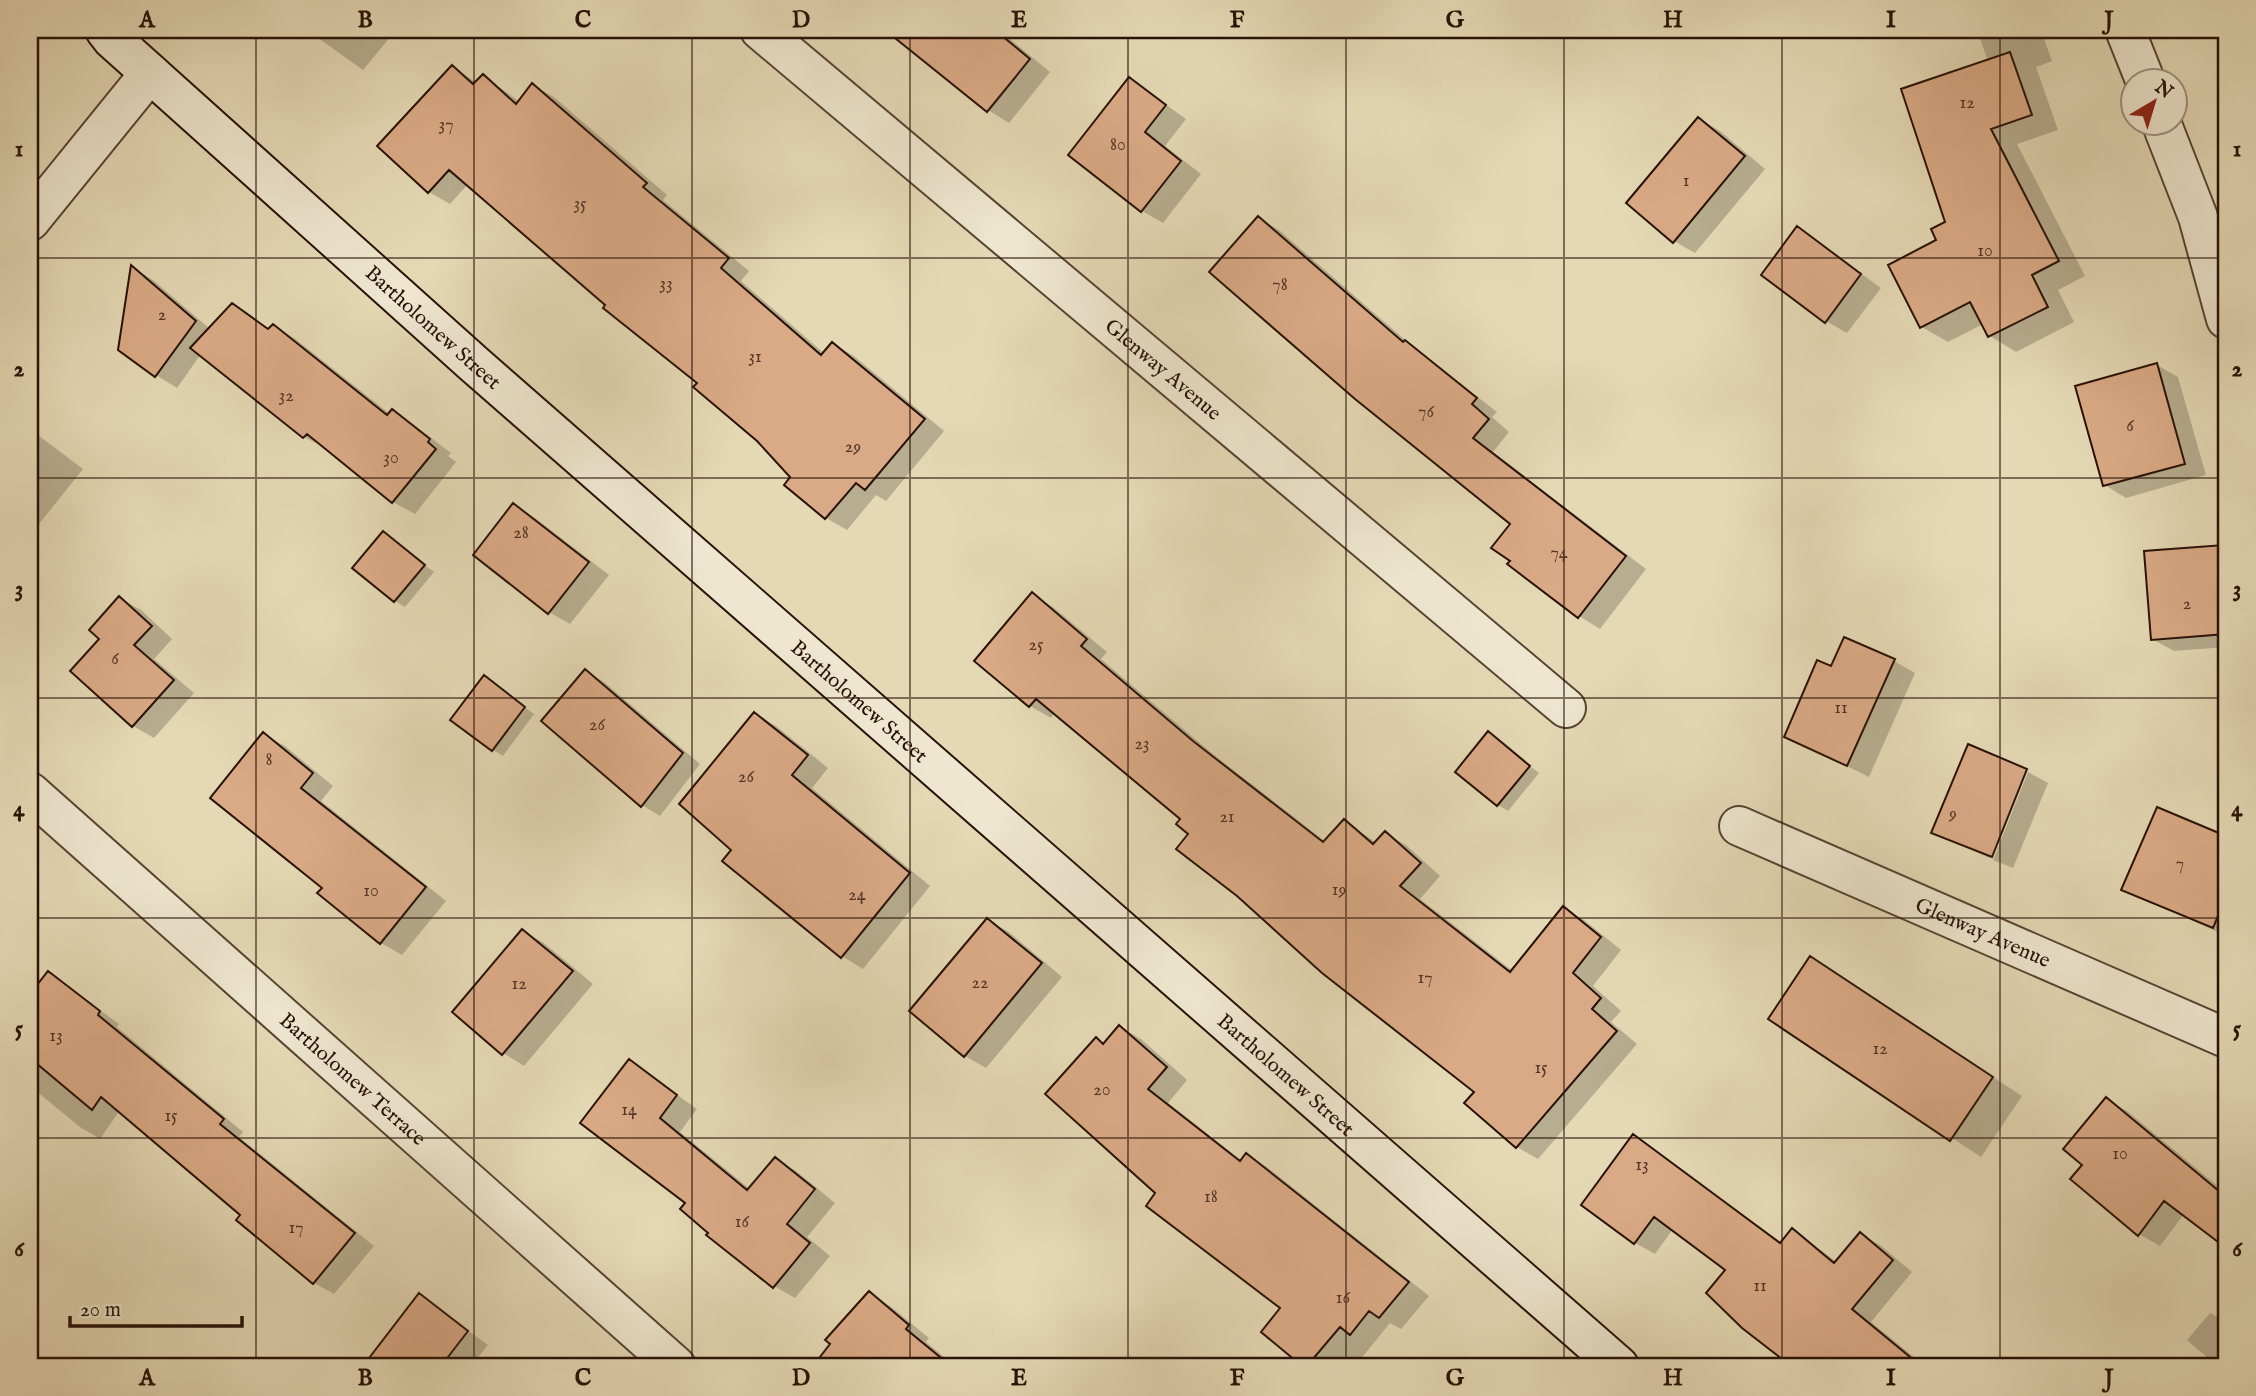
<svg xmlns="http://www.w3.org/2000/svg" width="2256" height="1396" viewBox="0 0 2256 1396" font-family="'IM FELL English',serif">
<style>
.shadow{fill:#0003}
.building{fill:#daaa86;stroke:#281108;stroke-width:2}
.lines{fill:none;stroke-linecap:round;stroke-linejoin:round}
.minor-casing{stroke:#574333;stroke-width:42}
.secondary-casing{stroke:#281108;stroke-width:42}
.minor{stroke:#eee6cf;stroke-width:38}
.secondary{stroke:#eee6cf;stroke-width:38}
.grid{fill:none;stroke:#281108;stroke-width:2;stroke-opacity:0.55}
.labels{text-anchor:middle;stroke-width:6;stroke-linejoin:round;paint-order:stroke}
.number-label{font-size:18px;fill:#543728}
.street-label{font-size:21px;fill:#281108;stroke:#eee6cf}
.neatline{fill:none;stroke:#281108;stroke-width:2.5}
.grid-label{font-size:23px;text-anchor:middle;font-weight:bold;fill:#281108}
</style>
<rect width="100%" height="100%" fill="#e5d9b5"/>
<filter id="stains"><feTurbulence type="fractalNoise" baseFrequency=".00286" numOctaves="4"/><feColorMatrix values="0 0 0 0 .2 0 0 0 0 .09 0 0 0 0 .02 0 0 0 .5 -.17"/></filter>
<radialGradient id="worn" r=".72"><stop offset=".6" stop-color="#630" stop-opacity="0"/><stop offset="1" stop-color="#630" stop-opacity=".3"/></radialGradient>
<path class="shadow" d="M 307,30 L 396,30 L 363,70 Z
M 886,30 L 999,30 L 1050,72 L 1009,123 L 988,110 Z
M 1977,30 L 2041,30 L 2052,61 L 2036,67 L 2058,130 L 2017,144 L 2085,276 L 2058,290 L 2074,322 L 2016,352 L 1990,336 L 1983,324 L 1948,342 L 1922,327 L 1939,241 L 1947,223 L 1988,61 Z
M 453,67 L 477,83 L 484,76 L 520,102 L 533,85 L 554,97 L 667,195 L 663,200 L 749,271 L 741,281 L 825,354 L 833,344 L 854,356 L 944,431 L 886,501 L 876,495 L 847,530 L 826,518 L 787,484 L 792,477 L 699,382 L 468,184 L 450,204 L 429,192 L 380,146 Z
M 1130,79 L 1186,119 L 1165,146 L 1201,174 L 1163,223 L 1142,211 L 1070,155 Z
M 1699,119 L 1720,131 L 1765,169 L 1695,253 L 1674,241 Z
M 1258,218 L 1279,230 L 1412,346 L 1497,412 L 1492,417 L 1509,432 L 1493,452 L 1646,569 L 1600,629 L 1579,616 L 1512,560 L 1512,524 Z
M 1798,228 L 1881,288 L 1847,333 L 1826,321 Z
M 133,268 L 153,280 L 210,329 L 233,305 L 270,329 L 273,326 L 294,338 L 390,414 L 392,411 L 413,424 L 451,453 L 448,456 L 456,462 L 415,514 L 393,502 L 326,448 L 304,437 L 201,354 L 177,388 L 156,375 Z
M 2157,365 L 2178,377 L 2206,475 L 2126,498 L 2105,485 Z
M 30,429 L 83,469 L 31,534 L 30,533 Z
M 514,505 L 535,518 L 609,575 L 570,624 L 549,612 Z
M 383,533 L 434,572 L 405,607 L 395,601 Z
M 2224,547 L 2226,647 L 2174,651 L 2152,639 Z
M 1033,595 L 1053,607 L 1107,652 L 1101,659 L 1214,755 L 1326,842 L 1344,821 L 1377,843 L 1385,833 L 1406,845 L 1440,876 L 1420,899 L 1513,971 L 1563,908 L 1584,920 L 1621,950 L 1593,986 L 1621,1011 L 1611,1022 L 1637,1044 L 1538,1159 L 1517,1147 L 1467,1103 L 1477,1091 L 1190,834 L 1182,819 L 1055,712 L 1051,718 L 1030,706 Z
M 119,598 L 141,610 L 172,639 L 154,659 L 194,693 L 154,738 L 133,726 L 72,671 L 102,638 Z
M 1894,661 L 1915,673 L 1869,777 L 1786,736 L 1832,669 Z
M 586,672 L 604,682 L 700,764 L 660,816 L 642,805 Z
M 484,677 L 534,714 L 503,756 L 493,750 Z
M 755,714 L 776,726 L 828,768 L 812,788 L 930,886 L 863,969 L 842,956 L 734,850 Z
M 263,734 L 285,746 L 333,786 L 321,801 L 446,901 L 402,955 L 381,943 L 319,893 L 324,887 Z
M 1488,734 L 1539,773 L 1508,811 L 1498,805 Z
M 2025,770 L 1989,858 L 1933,832 Z
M 2028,772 L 2048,783 L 2013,868 L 1993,860 Z
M 2157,809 L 2226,838 L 2226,936 L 2124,889 Z
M 987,920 L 1009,932 L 1062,977 L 986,1068 L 965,1056 L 912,1011 Z
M 523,931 L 544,943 L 593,984 L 524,1066 L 503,1053 Z
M 1810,958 L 2022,1096 L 1981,1157 L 1771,1019 Z
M 49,973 L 119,1024 L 117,1027 L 243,1132 L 239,1137 L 374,1246 L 334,1294 L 314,1283 L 242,1215 L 120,1110 L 100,1139 L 80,1127 L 30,1086 L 30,997 Z
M 1120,1027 L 1141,1039 L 1187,1080 L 1168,1103 L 1242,1161 L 1247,1155 L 1268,1168 L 1429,1296 L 1401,1329 L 1390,1323 L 1355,1366 L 1305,1366 L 1263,1331 L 1283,1308 L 1158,1193 L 1096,1039 L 1105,1044 Z
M 629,1061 L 697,1109 L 680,1132 L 750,1189 L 775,1159 L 796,1171 L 835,1203 L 807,1237 L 830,1256 L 795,1298 L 774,1286 L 710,1233 L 688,1202 Z
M 2106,1099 L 2127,1111 L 2226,1193 L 2226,1246 L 2184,1214 L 2160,1246 L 2139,1234 L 2084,1165 Z
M 1633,1136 L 1782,1243 L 1792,1230 L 1837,1262 L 1860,1234 L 1880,1245 L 1912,1272 L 1871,1322 L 1925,1366 L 1791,1366 L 1743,1326 L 1728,1269 L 1673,1229 L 1655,1254 L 1635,1243 Z
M 869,1294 L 890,1306 L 929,1338 L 926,1342 L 955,1366 L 860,1366 L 828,1340 Z
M 419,1295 L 488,1345 L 471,1366 L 371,1366 L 367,1363 Z
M 2210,1313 L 2226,1321 L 2226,1366 L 2217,1366 L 2187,1340 Z"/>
<path class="building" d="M 885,30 L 995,30 L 1030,59 L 987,112 Z
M 2010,52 L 2032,115 L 1991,129 L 2059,261 L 2032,275 L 2048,307 L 1988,337 L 1970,302 L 1920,328 L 1888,265 L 1936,240 L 1931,229 L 1945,222 L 1901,89 Z
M 452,65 L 473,84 L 483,74 L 516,104 L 532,83 L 647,183 L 643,187 L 729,258 L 721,268 L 821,355 L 832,342 L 925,419 L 865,490 L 856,483 L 825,519 L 784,485 L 790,477 L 757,441 L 693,387 L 697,383 L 603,308 L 605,305 L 449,170 L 428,193 L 377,146 Z
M 1129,77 L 1166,105 L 1145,132 L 1181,161 L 1141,212 L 1068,155 Z
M 1698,117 L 1745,156 L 1673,243 L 1626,203 Z
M 1258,216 L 1403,342 L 1405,340 L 1477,398 L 1472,404 L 1489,419 L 1473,438 L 1626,556 L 1578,618 L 1507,564 L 1510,561 L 1491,548 L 1510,524 L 1355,399 L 1209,272 Z
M 1797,226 L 1861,274 L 1825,323 L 1761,275 Z
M 131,265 L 196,321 L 155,377 L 118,350 Z
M 232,303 L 268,329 L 273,324 L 387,415 L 392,409 L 430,439 L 428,442 L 436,449 L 392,503 L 307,434 L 303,438 L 190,348 Z
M 2157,363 L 2185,464 L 2103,486 L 2075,386 Z
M 513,503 L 589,562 L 548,614 L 473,555 Z
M 383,531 L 425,565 L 394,602 L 352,568 Z
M 2224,545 L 2226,634 L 2151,640 L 2144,551 Z
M 1032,592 L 1087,639 L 1081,646 L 1193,741 L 1323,842 L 1344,819 L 1373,844 L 1385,831 L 1421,863 L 1400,886 L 1510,972 L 1563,906 L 1601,937 L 1573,973 L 1601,998 L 1592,1009 L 1617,1031 L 1516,1148 L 1464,1103 L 1474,1092 L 1322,973 L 1237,896 L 1176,849 L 1188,834 L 1176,824 L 1180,819 L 1036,699 L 1029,707 L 974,661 Z
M 119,596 L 152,626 L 134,645 L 174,680 L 132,727 L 70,671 L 99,639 L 89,630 Z
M 1844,637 L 1895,659 L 1847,766 L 1784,737 L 1817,660 L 1831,666 Z
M 585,669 L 683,753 L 641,807 L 541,721 Z
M 484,675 L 525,707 L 492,751 L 450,720 Z
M 754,712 L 808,755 L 792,775 L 910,873 L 841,958 L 722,861 L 731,850 L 679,804 Z
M 1488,731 L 1530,766 L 1497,806 L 1455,772 Z
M 263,732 L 313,773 L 301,788 L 426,887 L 380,944 L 317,893 L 322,888 L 210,798 Z
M 1968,744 L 2027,769 L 1992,857 L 1931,833 Z
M 2157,807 L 2226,836 L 2226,897 L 2213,928 L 2121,890 Z
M 987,918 L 1042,963 L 964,1057 L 909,1011 Z
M 522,929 L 573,971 L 502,1055 L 452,1012 Z
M 1810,956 L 1993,1077 L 1950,1141 L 1768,1019 Z
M 48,971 L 100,1011 L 98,1015 L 224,1119 L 220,1124 L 355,1233 L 313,1284 L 236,1220 L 240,1215 L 101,1097 L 92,1110 L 30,1058 L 30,994 Z
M 1119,1025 L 1167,1067 L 1148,1089 L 1240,1161 L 1246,1153 L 1409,1282 L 1379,1318 L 1369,1311 L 1350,1335 L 1340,1327 L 1307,1366 L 1302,1366 L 1261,1332 L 1280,1308 L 1146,1206 L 1155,1193 L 1045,1094 L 1096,1037 L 1103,1044 Z
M 629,1059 L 677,1095 L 660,1118 L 747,1190 L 775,1157 L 815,1189 L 787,1224 L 810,1243 L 773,1288 L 706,1235 L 708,1233 L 680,1209 L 685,1203 L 580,1123 Z
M 2106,1097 L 2226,1197 L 2226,1248 L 2164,1201 L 2138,1236 L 2070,1179 L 2082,1165 L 2063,1149 Z
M 1633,1134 L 1780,1243 L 1792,1228 L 1834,1263 L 1860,1232 L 1893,1260 L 1852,1309 L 1921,1366 L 1791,1366 L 1742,1328 L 1706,1293 L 1725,1270 L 1654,1217 L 1634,1244 L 1581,1205 Z
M 869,1291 L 909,1325 L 906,1329 L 951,1366 L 813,1366 L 830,1344 L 825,1340 Z
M 419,1293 L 468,1331 L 441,1366 L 363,1366 Z"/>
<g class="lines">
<g class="minor-casing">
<g id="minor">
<path id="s1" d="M 760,30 L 1566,708"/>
<path d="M 2125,30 L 2145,80"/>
<path d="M 2161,122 L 2198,217 L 2226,319"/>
<path d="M 30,221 L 150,73"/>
<path id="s2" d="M 30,792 L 676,1366"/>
<path id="s3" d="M 1739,826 L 2226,1038"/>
</g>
</g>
<g class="secondary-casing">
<g id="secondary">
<path id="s4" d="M 105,30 L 112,39 L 474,364 L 1619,1366"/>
</g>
</g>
<use href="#minor" class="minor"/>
<use href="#secondary" class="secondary"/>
</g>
<path class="grid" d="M 256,30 L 256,1366M 474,30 L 474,1366M 692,30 L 692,1366M 910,30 L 910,1366M 1128,30 L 1128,1366M 1346,30 L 1346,1366M 1564,30 L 1564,1366M 1782,30 L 1782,1366M 2000,30 L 2000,1366M 30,258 L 2226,258M 30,478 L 2226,478M 30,698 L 2226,698M 30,918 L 2226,918M 30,1138 L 2226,1138"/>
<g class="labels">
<g class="number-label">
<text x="1967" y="108">12</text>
<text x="446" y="130">37</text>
<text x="1118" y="150">80</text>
<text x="1686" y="186">1</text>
<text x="580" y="209">35</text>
<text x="1985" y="256">10</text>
<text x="666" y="289">33</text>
<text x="1280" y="290">78</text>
<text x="162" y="320">2</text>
<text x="755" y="362">31</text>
<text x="286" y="401">32</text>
<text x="1426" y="417">76</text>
<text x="2130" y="431">6</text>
<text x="853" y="452">29</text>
<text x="391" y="463">30</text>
<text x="521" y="538">28</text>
<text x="1559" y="558">74</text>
<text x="2187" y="609">2</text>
<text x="1036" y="650">25</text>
<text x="115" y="664">6</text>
<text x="1841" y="713">11</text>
<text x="597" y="730">26</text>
<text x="1142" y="749">23</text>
<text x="269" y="765">8</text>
<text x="746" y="782">26</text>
<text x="1953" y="819">9</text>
<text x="1227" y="822">21</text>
<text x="2180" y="869">7</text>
<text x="1339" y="895">19</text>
<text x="371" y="896">10</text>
<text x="857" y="900">24</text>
<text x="1425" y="983">17</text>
<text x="980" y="988">22</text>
<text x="519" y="989">12</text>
<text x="56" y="1041">13</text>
<text x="1880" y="1054">12</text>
<text x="1541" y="1073">15</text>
<text x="1102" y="1095">20</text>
<text x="629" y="1115">14</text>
<text x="171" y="1121">15</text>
<text x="2120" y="1159">10</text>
<text x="1642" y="1170">13</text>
<text x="1211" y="1202">18</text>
<text x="742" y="1227">16</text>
<text x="296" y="1233">17</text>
<text x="1760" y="1291">11</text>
<text x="1343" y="1303">16</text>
</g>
<g class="street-label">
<text dy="7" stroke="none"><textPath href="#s4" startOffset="443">Bartholomew Street</textPath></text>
<text dy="7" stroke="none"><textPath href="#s1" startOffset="527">Glenway Avenue</textPath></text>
<text dy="7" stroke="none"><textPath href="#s4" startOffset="1010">Bartholomew Street</textPath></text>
<text dy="7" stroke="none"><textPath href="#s3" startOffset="266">Glenway Avenue</textPath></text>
<text dy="7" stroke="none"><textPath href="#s4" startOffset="1577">Bartholomew Street</textPath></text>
<text dy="7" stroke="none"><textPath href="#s2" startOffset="432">Bartholomew Terrace</textPath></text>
</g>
</g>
<rect width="2256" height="1396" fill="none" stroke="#e5d9b5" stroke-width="77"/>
<g transform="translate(2154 102) rotate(38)"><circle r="33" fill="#eee6cf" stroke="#9f917f" stroke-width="2"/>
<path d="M0-5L12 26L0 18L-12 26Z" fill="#8f2418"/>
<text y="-10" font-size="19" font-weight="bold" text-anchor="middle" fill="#281108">N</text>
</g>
<path d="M70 1316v10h172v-10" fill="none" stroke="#281108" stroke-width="3.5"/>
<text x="80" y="1316" font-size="21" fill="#281108" stroke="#eee6cf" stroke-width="5" paint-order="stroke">20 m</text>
<rect x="38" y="38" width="2180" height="1320" class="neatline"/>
<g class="grid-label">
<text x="147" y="27">A</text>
<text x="365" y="27">B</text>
<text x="583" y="27">C</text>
<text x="801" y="27">D</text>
<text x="1019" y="27">E</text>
<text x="1237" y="27">F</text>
<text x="1455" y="27">G</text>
<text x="1673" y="27">H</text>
<text x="1891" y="27">I</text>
<text x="2109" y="27">J</text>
<text x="19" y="156">1</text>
<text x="2237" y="156">1</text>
<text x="19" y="376">2</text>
<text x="2237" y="376">2</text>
<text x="19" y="596">3</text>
<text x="2237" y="596">3</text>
<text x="19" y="816">4</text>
<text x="2237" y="816">4</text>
<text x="19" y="1036">5</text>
<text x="2237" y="1036">5</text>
<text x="19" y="1256">6</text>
<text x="2237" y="1256">6</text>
<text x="147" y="1385">A</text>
<text x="365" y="1385">B</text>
<text x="583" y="1385">C</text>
<text x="801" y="1385">D</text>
<text x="1019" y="1385">E</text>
<text x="1237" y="1385">F</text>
<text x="1455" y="1385">G</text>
<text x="1673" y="1385">H</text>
<text x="1891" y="1385">I</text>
<text x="2109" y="1385">J</text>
</g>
<rect width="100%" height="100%" filter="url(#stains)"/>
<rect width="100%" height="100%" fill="url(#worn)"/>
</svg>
